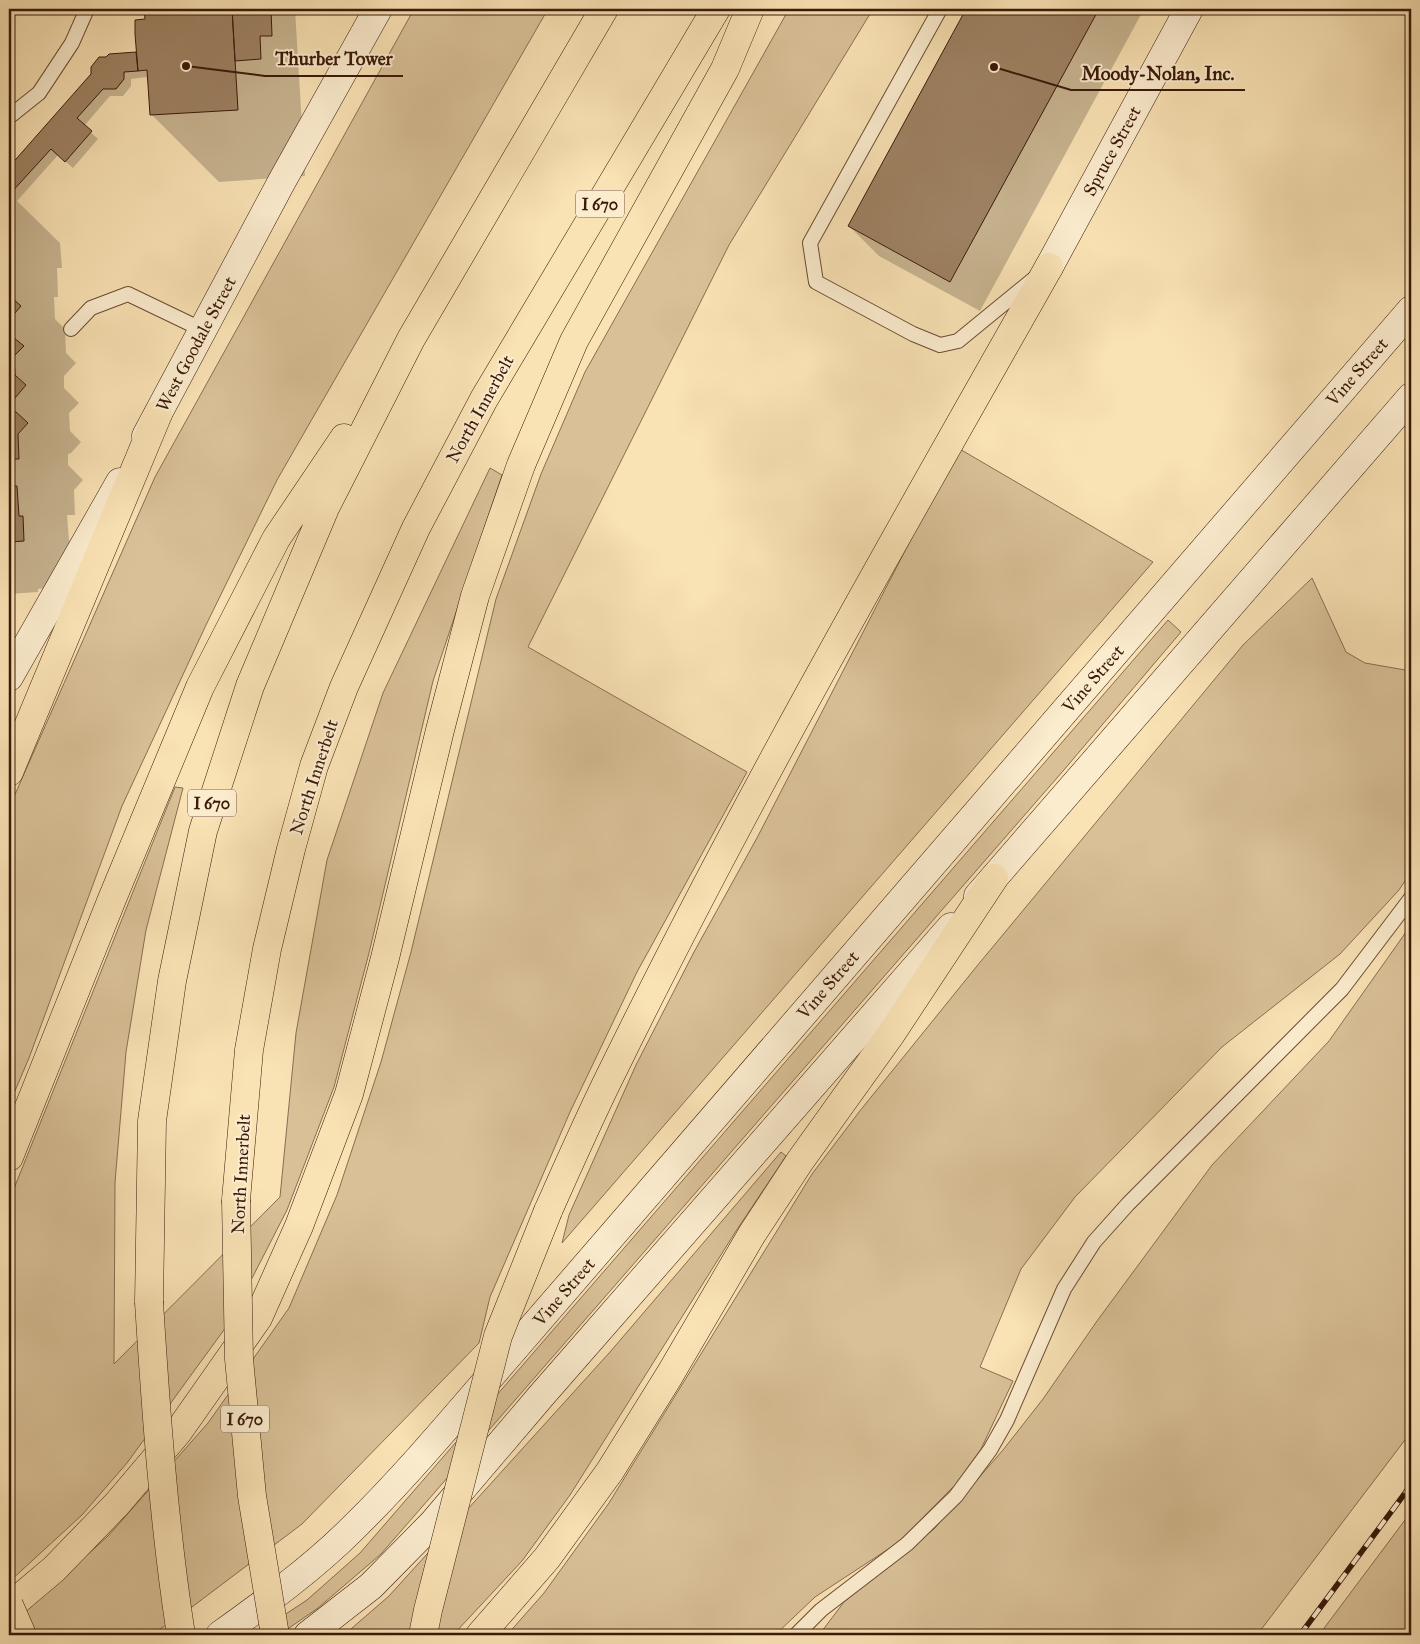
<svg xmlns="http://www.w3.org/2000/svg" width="1420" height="1644" viewBox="0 0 1420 1644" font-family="'IM FELL Great Primer',serif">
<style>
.green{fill:#d9c097;stroke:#8a6d51}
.shadow{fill:#0003}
.building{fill:#9e8263;stroke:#3b1a0b}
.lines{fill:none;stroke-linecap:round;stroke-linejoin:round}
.lane-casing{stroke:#6a4c35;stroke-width:16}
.secondary-casing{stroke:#3b1a0b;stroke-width:29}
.highway-casing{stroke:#3b1a0b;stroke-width:29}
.lane{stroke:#fbecce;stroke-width:14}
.secondary{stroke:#fbecce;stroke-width:28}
.highway{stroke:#f9e2b4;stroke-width:28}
.rail-casing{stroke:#3b1a0b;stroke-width:5.5}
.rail{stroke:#fbecce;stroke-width:4;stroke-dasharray:11;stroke-linecap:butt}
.highway-bridge-casing{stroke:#3b1a0b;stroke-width:29;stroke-linecap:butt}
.highway-bridge{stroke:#f9e2b4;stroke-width:28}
.labels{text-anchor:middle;stroke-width:4;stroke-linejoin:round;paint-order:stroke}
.shield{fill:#fbecce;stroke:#755946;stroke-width:1}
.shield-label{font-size:16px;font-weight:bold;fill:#3b1a0b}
.street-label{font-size:18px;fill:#3b1a0b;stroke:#fbecce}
.leader{fill:none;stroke:#3b1a0b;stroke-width:2}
.callout-dot{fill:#3b1a0b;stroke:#fbecce;stroke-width:2}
.callout-label{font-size:19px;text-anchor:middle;font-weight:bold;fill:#3b1a0b;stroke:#fbecce;stroke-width:4;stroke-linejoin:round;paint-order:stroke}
</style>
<rect width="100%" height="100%" fill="#f9e2b4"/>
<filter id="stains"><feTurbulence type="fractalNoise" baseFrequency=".004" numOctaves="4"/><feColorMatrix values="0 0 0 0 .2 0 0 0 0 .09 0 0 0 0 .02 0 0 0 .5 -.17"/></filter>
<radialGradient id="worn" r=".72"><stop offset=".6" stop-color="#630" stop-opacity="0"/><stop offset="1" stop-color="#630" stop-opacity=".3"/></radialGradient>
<path class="green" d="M 414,9 L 548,9 L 277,480 L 206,625 L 122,806 L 29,1058 L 9,1105 L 9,808 L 155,477 Z
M 789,9 L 873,9 L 729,245 L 528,647 L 747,772 L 637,972 L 570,1112 L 490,1297 L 479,1343 L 302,1524 L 176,1619 L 150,1635 L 9,1635 L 9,1626 L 108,1536 L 208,1423 L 289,1308 L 337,1195 L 381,1062 L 411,952 L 496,599 L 541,474 L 585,372 Z
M 958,448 L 1153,562 L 562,1243 L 569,1215 L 636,1065 L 694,952 L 758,836 Z
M 490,468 L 502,475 L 433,681 L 369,953 L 334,1087 L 287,1210 L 229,1323 L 127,1463 L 82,1515 L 9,1582 L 9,1201 L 175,787 L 183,788 L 146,930 L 126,1052 L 115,1182 L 114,1364 L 280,1197 L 296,1033 L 327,860 L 383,693 Z
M 1312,578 L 1346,652 L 1365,663 L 1411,671 L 1411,872 L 1399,890 L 1340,954 L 1222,1047 L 1075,1197 L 1021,1269 L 980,1367 L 1013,1381 L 981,1449 L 956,1484 L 899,1542 L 815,1597 L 775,1635 L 507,1635 L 544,1593 L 609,1503 L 812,1174 L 859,1112 L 977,966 L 1243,645 Z
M 1168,620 L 1181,632 L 1063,771 L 381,1554 L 318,1608 L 279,1635 L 254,1635 L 307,1600 L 360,1553 Z
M 1411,925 L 1411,1432 L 1257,1635 L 819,1635 L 844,1602 L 934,1529 L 1003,1450 L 1043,1399 L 1097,1321 L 1212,1165 L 1329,1041 Z
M 781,1152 L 786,1156 L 736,1231 L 570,1495 L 522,1561 L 453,1635 L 344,1635 L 389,1596 L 610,1352 Z
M 1411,1512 L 1411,1635 L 1319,1635 L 1408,1516 Z"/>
<path class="shadow" d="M 145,9 L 295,9 L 305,176 L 219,182 L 151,114 L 149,80 L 146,77 L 131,79 L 131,86 L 123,96 L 110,96 L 84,126 L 98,139 L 73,168 L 58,155 L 17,201 L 60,243 L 62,268 L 57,268 L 58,297 L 54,297 L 55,319 L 65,329 L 66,353 L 76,363 L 64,376 L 64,388 L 79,403 L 69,413 L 70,431 L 81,442 L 71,453 L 68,454 L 68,465 L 83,480 L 74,490 L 75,515 L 67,515 L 69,540 L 72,544 L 46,588 L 38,589 L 38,592 L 9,594 L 9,169 L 92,75 L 136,53 L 138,55 L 146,20 Z
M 967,9 L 1144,9 L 980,311 L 879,256 L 849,226 Z"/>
<path class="building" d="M 144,9 L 232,9 L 238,110 L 150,115 L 147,70 L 138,71 L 135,34 L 135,20 L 145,19 Z
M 232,9 L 271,9 L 272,36 L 260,36 L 261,59 L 235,61 Z
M 966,9 L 1099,9 L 950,282 L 848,226 Z
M 136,52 L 138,71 L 124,72 L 124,79 L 116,89 L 103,89 L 77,118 L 92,131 L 65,162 L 51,149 L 9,195 L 9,167 L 91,74 L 91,67 L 99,57 L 106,57 L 109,54 Z
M 9,271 L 10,296 L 21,306 L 9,320 Z
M 9,334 L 24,346 L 14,356 L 15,375 L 26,385 L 15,398 L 12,398 L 13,411 L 15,411 L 28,423 L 18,434 L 19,459 L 12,459 L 13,486 L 17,486 L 19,516 L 23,516 L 24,541 L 9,542 Z"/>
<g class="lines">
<g class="lane-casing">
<path id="lane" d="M 940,9 L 810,243 L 816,282 L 913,334 L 940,345 L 958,341 L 1035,278
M 9,117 L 39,93 L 72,43 L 87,9
M 71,329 L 91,308 L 128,294 L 203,330
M 796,1635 L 821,1610 L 907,1544 L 956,1496 L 990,1450 L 1007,1420 L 1064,1289 L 1094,1242 L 1128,1204 L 1342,989 L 1411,898"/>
</g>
<g class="secondary-casing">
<path id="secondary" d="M 1049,267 L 1189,9
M 146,436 L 282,181 L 378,9
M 9,677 L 120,482
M 978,896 L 1411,397
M 220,1635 C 266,1602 313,1568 353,1528 C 410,1472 461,1410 513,1350 L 1411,310
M 308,1635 L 371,1586 L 433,1523 L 541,1396 L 951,927"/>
</g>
<g class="highway-casing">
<path id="highway" d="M 9,772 L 158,414
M 9,1157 L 112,899 L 200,687 L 276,539 L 344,438
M 236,1200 L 249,1050 L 267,949 L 291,849 L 314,766 L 344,687 L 416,528 L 484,399 L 716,9
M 548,1211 C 569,1164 590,1116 613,1070 C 747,796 899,532 1049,267
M 149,1302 L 152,1121 L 172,981 L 203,831 L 250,686 L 325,508 L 411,339 L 604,9
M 9,1607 L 54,1569 L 117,1504 L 178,1432 L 258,1318 L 299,1226 L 349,1094 L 385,958 L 440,730 L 475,596 L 521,465 L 574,341 L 725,69 L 750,9
M 480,1635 L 547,1558 L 610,1471 L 669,1376 L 752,1234 L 800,1161 L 891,1034 L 994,878"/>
</g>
<use href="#lane" class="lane"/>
<use href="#secondary" class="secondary"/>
<use href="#highway" class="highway"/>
<g class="rail-casing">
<path id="rail" d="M 1300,1635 L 1411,1485"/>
</g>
<use href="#rail" class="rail"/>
<g class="highway-bridge-casing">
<path id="highway-bridge" d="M 236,1200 L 239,1359 L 252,1496 L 275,1635
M 149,1302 C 156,1413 164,1525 181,1635
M 9,1605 L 22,1635
M 423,1635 L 428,1610 L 498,1336 L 548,1211"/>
</g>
<use href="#highway-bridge" class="highway-bridge"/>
</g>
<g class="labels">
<g class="shield">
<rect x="576" y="190.5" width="48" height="27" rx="4"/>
<rect x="188" y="789.5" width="48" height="27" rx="4"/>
<rect x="221" y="1405.5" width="48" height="27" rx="4"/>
</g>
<g class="shield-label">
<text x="600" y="210">I 670</text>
<text x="212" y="809">I 670</text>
<text x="245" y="1425">I 670</text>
</g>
<g class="street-label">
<text transform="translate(1112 151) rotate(-61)" y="6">Spruce Street</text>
<text transform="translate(196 344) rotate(-62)" y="6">West Goodale Street</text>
<text transform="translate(1357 372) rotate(-49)" y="6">Vine Street</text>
<text transform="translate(480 409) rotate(-61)" y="6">North Innerbelt</text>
<text transform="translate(1093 679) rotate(-49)" y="6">Vine Street</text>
<text transform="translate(314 777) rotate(-72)" y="6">North Innerbelt</text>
<text transform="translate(828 985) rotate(-49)" y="6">Vine Street</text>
<text transform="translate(241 1174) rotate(-87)" y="6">North Innerbelt</text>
<text transform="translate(564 1292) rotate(-49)" y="6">Vine Street</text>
</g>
</g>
<path class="leader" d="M186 66L265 76H403M994 67L1071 90H1245"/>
<g class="callout-dot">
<circle cx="186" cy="66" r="5"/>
<circle cx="994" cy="67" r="5"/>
</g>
<g class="callout-label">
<text x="334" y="65">Thurber Tower</text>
<text x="1158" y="80">Moody-Nolan, Inc.</text>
</g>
<rect width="1420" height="1644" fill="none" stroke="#f9e2b4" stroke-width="30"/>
<rect x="10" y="10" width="1400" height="1624" fill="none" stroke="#3b1a0b" stroke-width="2.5"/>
<rect x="15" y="15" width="1390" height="1614" fill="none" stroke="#3b1a0b"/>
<rect width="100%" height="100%" filter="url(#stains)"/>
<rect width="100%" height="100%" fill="url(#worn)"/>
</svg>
